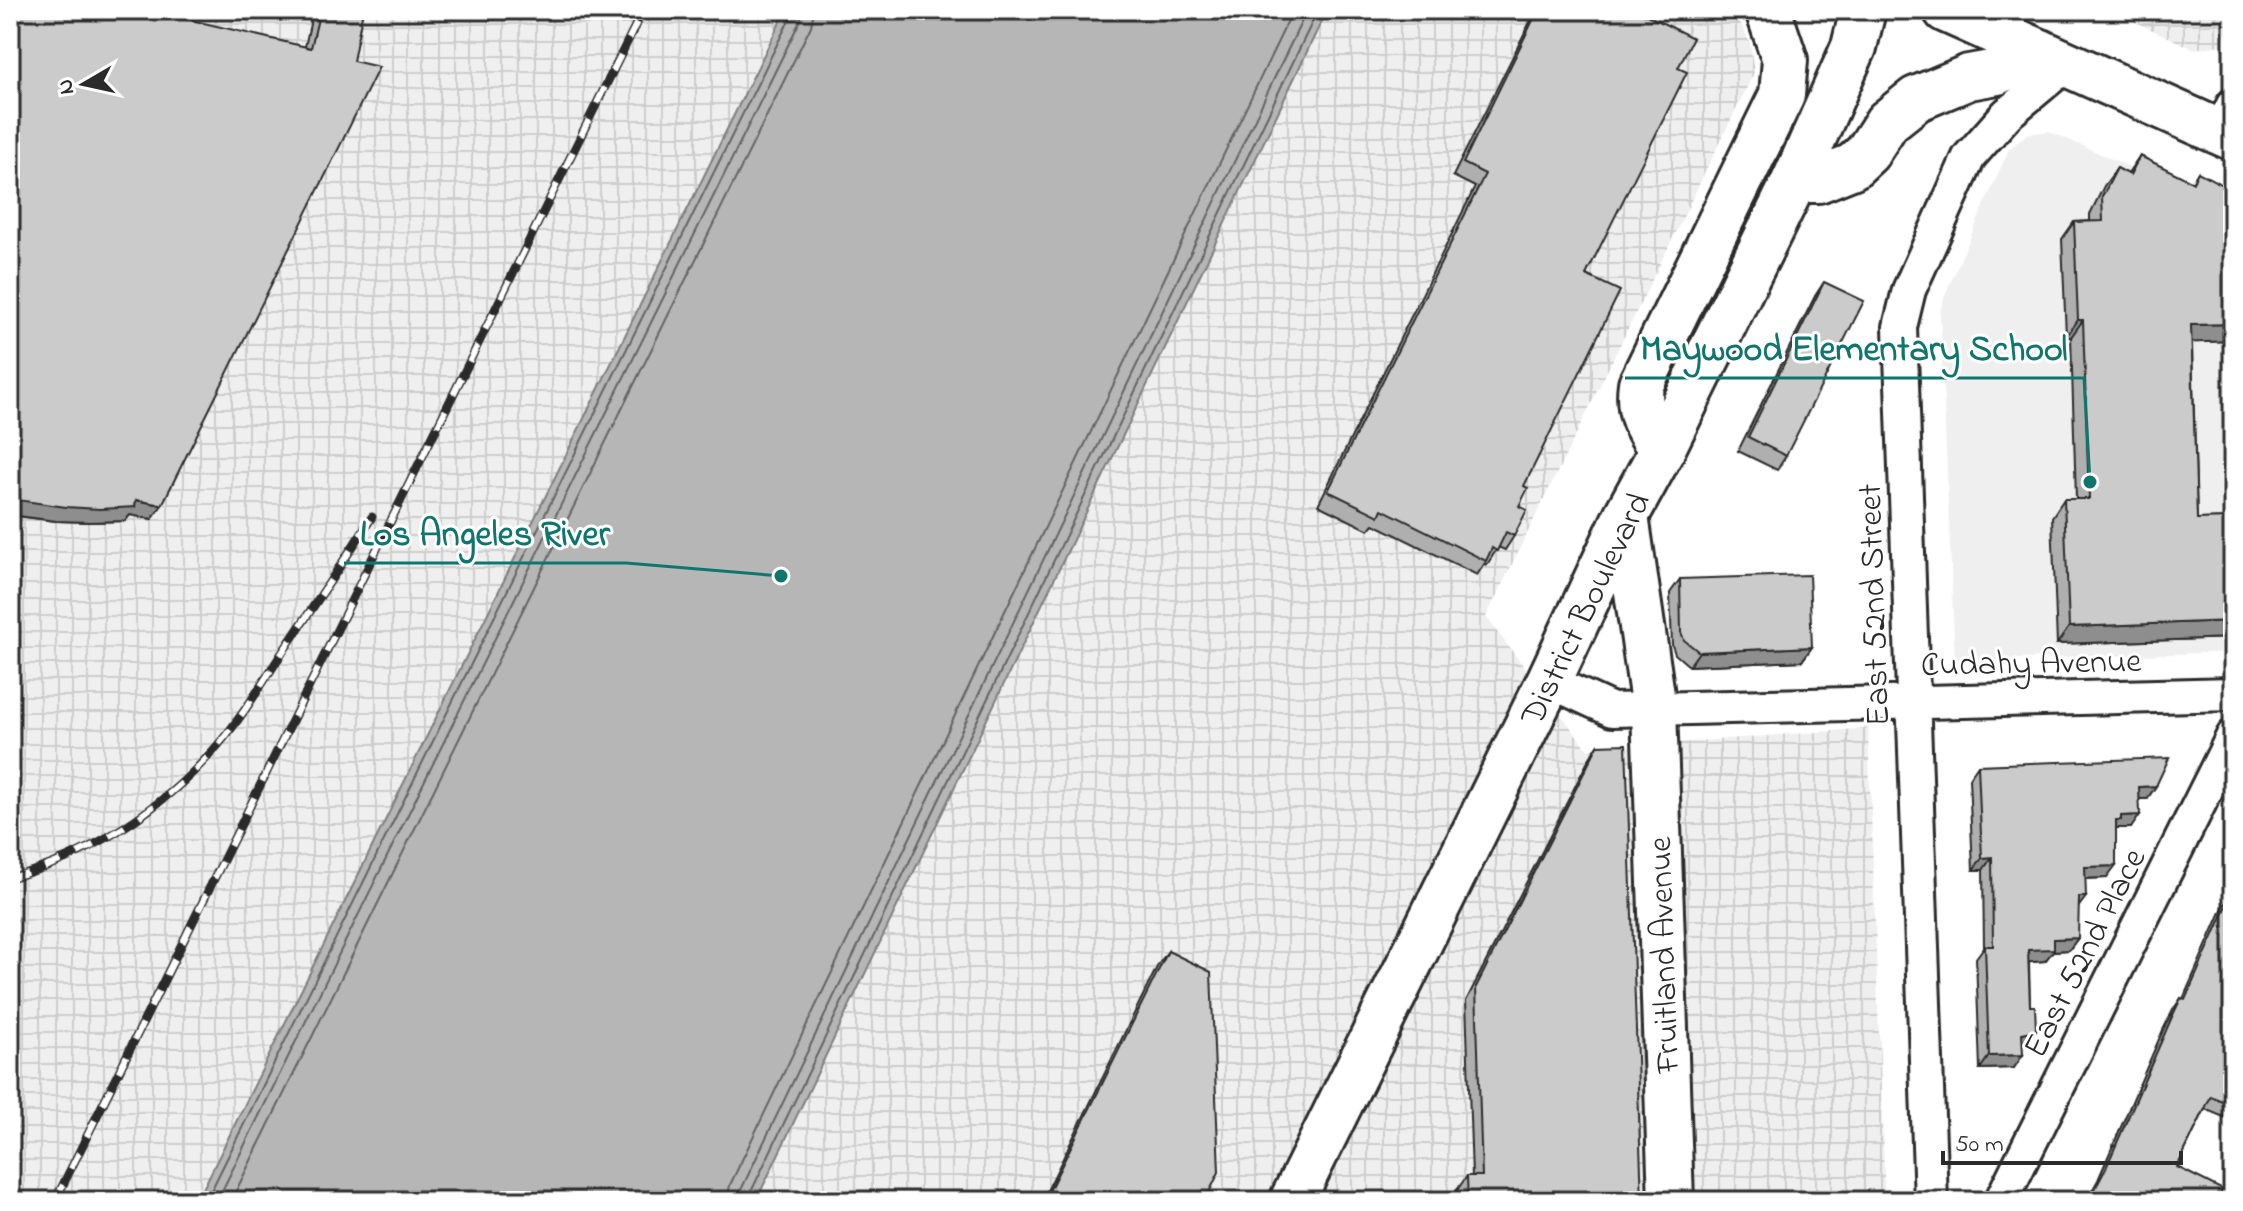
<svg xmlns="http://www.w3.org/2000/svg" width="2243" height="1211" viewBox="0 0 2243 1211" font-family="'Indie Flower',sans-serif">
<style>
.built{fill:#efefef}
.industrial{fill:url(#industrial-grid)}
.water{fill:#b6b6b6;stroke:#7e7e7e;stroke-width:2}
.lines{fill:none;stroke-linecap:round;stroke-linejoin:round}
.shore{stroke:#636363;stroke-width:2}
.street-casing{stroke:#2b2b2b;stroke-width:38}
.secondary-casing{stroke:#2b2b2b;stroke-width:50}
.primary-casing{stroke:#2b2b2b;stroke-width:50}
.street{stroke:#fff;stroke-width:32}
.secondary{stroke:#fff;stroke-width:44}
.primary{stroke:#fff;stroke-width:44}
.rail-casing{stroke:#2b2b2b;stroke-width:9}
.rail{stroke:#fff;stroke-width:6;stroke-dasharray:18;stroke-linecap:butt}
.wall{fill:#afafaf;stroke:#2b2b2b;stroke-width:2}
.shaded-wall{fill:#8e8e8e;stroke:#2b2b2b;stroke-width:2}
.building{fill:#cbcbcb;stroke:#2b2b2b;stroke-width:2}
.labels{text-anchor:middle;stroke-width:6;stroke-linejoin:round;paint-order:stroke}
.street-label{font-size:34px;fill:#2b2b2b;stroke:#fff}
.leader{fill:none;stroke:#0f766e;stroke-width:3}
.callout-dot{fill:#0f766e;stroke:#fff;stroke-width:3}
.callout-label{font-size:36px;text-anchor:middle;font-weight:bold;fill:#0f766e;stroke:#fff;stroke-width:6;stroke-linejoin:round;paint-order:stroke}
</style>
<defs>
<pattern id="industrial-grid" width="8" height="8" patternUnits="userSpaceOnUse" patternTransform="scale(2)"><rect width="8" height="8" fill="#efefef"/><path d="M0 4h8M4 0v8" fill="none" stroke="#cdcdcd"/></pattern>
</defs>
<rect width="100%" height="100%" fill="#fff"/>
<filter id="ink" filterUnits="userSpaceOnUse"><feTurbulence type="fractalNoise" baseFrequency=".0125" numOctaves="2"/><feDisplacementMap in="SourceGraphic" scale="16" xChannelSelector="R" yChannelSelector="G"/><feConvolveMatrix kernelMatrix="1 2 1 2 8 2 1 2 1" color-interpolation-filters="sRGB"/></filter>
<g filter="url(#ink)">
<path class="built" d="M 2049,131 L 2233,213 L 2233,652 L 1955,661 L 1940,312 L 1945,295 L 2009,149 L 2027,134 Z"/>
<path class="industrial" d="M 10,10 L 1734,10 L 1750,43 L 1754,73 L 1486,617 L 1588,750 L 1868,728 L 1885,1201 L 10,1201 Z
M 2109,10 L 2233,10 L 2233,20 L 2221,45 L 2194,49 Z"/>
<path class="water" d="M 786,10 L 1327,10 L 756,1201 L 197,1201 Z"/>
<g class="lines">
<path class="shore" d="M 206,1201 L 791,16 L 792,10
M 217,1201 L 800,21 L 802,10
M 231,1201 L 811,26 L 814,10
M 727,1201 L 730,1185 L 1293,10
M 739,1201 L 741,1190 L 1307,10
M 749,1201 L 750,1194 L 1318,10"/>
<g class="street-casing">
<path id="street" d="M 2220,132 L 2233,105
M 1549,681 L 1612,710 L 2233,694
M 1931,1201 L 1900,327 L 1909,290 L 1969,157 L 2007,114 L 2067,64
M 2001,1201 L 2233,736"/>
</g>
<g class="secondary-casing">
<path id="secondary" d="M 1626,516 L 1654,709 L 1671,1201
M 1292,1201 L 1549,681 L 1626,516 L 1662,450 L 1795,180 L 1854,47 L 1863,10"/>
</g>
<g class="primary-casing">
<path id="primary" d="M 1946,10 L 2233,138
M 1795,180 L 1818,180 L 1853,166 L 1867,153 L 1887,122 L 1916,99 L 1969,77 L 1997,72 L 2041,52
M 1662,450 C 1646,428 1637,411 1641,384 L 1782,95 L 1785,60 L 1768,10"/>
</g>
<use href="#street" class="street"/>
<use href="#secondary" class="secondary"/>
<use href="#primary" class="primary"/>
<g class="rail-casing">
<path id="rail" d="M 10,878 C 89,857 165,808 218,745 C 243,716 263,682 284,650 C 314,606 343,562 372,517
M 55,1201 L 643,10"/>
</g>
<use href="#rail" class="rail"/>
</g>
<path class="wall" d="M 10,10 L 305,47 L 313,10 L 363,10 L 152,519 L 130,515 L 125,521 L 90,522 L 56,521 L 10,515 Z
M 1536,10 L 1637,10 L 1678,68 L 1586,275 L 1524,486 L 1519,506 L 1514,536 L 1505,550 L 1498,547 L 1487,565 L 1485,563 L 1477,575 L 1374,524 L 1369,530 L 1318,505 L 1475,187 L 1453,176 Z
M 2140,156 L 2192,182 L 2198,172 L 2228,287 L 2233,276 L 2233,341 L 2192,342 L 2197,519 L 2233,518 L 2233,638 L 2057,644 L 2052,517 L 2064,499 L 2076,499 L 2071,337 L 2066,337 L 2062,239 L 2074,222 L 2090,221 L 2090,214 L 2104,186 L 2117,168 L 2128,174 Z
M 1824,282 L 1786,456 L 1777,470 L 1738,451 L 1815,296 Z
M 1680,579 L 1812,647 L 1802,661 L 1689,666 L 1675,654 L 1672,645 L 1670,593 Z
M 1598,745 L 1642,1201 L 1458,1201 L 1457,1190 L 1467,1176 L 1472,1176 L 1466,1001 L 1589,759 Z
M 1978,765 L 2156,786 L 2147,799 L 2139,799 L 2131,828 L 2116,828 L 2107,878 L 2085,879 L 2078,908 L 2078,938 L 2069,950 L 2053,951 L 2045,961 L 2029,962 L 2030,1006 L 2036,1030 L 2027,1043 L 2022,1044 L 2014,1068 L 1980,1069 L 1976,958 L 1984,947 L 1983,870 L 1973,870 L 1969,778 Z
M 2232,894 L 2227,1062 L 2233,1064 L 2233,1121 L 2205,1109 L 2177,1167 L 2218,1201 L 2079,1201 L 2084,1194 L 2089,1196 L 2098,1180 L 2163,1030 L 2173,1010 L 2181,998 L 2183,999 L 2224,905 Z
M 1168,951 L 1205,1201 L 1042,1201 L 1158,965 Z"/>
<path class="shaded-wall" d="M 2078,320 L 2083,320 L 2071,337 L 2066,337 Z
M 2233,324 L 2233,341 L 2179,343 L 2191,325 Z
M 10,499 L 136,500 L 162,505 L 152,519 L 130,515 L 125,521 L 90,522 L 56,521 L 10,515 Z
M 2233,621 L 2233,638 L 2057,644 L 2069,627 Z
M 1812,647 L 1802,661 L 1689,666 L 1699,652 Z
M 2156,786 L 2147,799 L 2130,799 L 2139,787 Z
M 2140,815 L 2131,828 L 2115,828 L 2116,820 L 2121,816 Z
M 1992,857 L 1983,870 L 1973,870 L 1982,858 Z
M 2116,866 L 2107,878 L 2076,879 L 2085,867 Z
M 2079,897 L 2086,897 L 2077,909 Z
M 2078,938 L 2069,950 L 2053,951 L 2045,961 L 2019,963 L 2028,950 L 2054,939 Z
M 2036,1030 L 2027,1043 L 2013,1045 L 2022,1033 Z
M 2023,1055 L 2014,1068 L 1980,1069 L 1989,1056 Z"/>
<path class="building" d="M 10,10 L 148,10 L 311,48 L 320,10 L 363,10 L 353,61 L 379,67 L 162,505 L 136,500 L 135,507 L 100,509 L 66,507 L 10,499 Z
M 1538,10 L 1637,10 L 1693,38 L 1678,68 L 1687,72 L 1586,275 L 1620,291 L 1524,486 L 1528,488 L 1519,506 L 1527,510 L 1514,536 L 1506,532 L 1497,551 L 1492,548 L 1486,561 L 1382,509 L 1379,516 L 1328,491 L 1485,174 L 1463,163 Z
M 2140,156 L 2193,182 L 2198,172 L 2225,186 L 2228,295 L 2233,285 L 2233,324 L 2191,325 L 2197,519 L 2233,518 L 2233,621 L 2069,627 L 2064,499 L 2089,499 L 2083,320 L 2078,320 L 2074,222 L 2103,221 L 2102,197 L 2117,168 L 2130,175 Z
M 1824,282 L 1864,301 L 1786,456 L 1748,437 Z
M 1809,575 L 1812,647 L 1699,652 L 1684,640 L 1681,632 L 1680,579 Z
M 1626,744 L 1642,1201 L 1468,1201 L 1467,1176 L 1482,1176 L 1476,987 L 1598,745 Z
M 2169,758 L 2156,786 L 2139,787 L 2140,815 L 2121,816 L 2121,820 L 2116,820 L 2116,866 L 2085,867 L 2086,897 L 2079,897 L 2078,938 L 2054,939 L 2054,949 L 2028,950 L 2030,1006 L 2035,1006 L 2036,1030 L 2022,1033 L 2023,1055 L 1989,1056 L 1985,946 L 1993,946 L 1992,857 L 1982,858 L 1978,765 Z
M 2232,894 L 2233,1048 L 2227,1062 L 2233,1064 L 2233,1106 L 2211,1096 L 2177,1167 L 2223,1190 L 2218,1201 L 2081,1201 L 2084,1194 L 2091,1197 L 2106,1168 L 2171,1019 L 2181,998 L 2185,1000 Z
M 1168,951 L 1211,972 L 1219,1172 L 1205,1201 L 1044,1201 Z"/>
</g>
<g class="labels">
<g class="street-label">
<text transform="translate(1872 605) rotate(-92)" y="12">East 52nd Street</text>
<text transform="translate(1584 608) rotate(-64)" y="12">District Boulevard</text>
<text transform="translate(2031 661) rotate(-1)" y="12">Cudahy Avenue</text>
<text transform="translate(2083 952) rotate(-63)" y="12">East 52nd Place</text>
<text transform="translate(1662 955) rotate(-92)" y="12">Fruitland Avenue</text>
</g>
</g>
<path class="leader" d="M2090 482L2084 378H1625M781 576L626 563H344"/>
<g class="callout-dot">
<circle cx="2090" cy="482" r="8"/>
<circle cx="781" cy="576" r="8"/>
</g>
<g class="callout-label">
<text x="1854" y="360">Maywood Elementary School</text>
<text x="485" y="545">Los Angeles River</text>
</g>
<rect width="2243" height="1211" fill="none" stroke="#fff" stroke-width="40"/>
<rect x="20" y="20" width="2203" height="1171" fill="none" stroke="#2b2b2b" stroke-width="3" filter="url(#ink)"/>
<g transform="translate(84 84) rotate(261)" stroke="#ffffff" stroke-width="6" paint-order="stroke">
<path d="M0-6L14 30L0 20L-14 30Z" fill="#2b2b2b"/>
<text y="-12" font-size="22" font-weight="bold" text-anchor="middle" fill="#2b2b2b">N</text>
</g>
<path d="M1943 1151v12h238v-12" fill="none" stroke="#2b2b2b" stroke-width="4"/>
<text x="1955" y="1151" font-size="24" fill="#2b2b2b" stroke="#ffffff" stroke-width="6" paint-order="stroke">50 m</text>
</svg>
